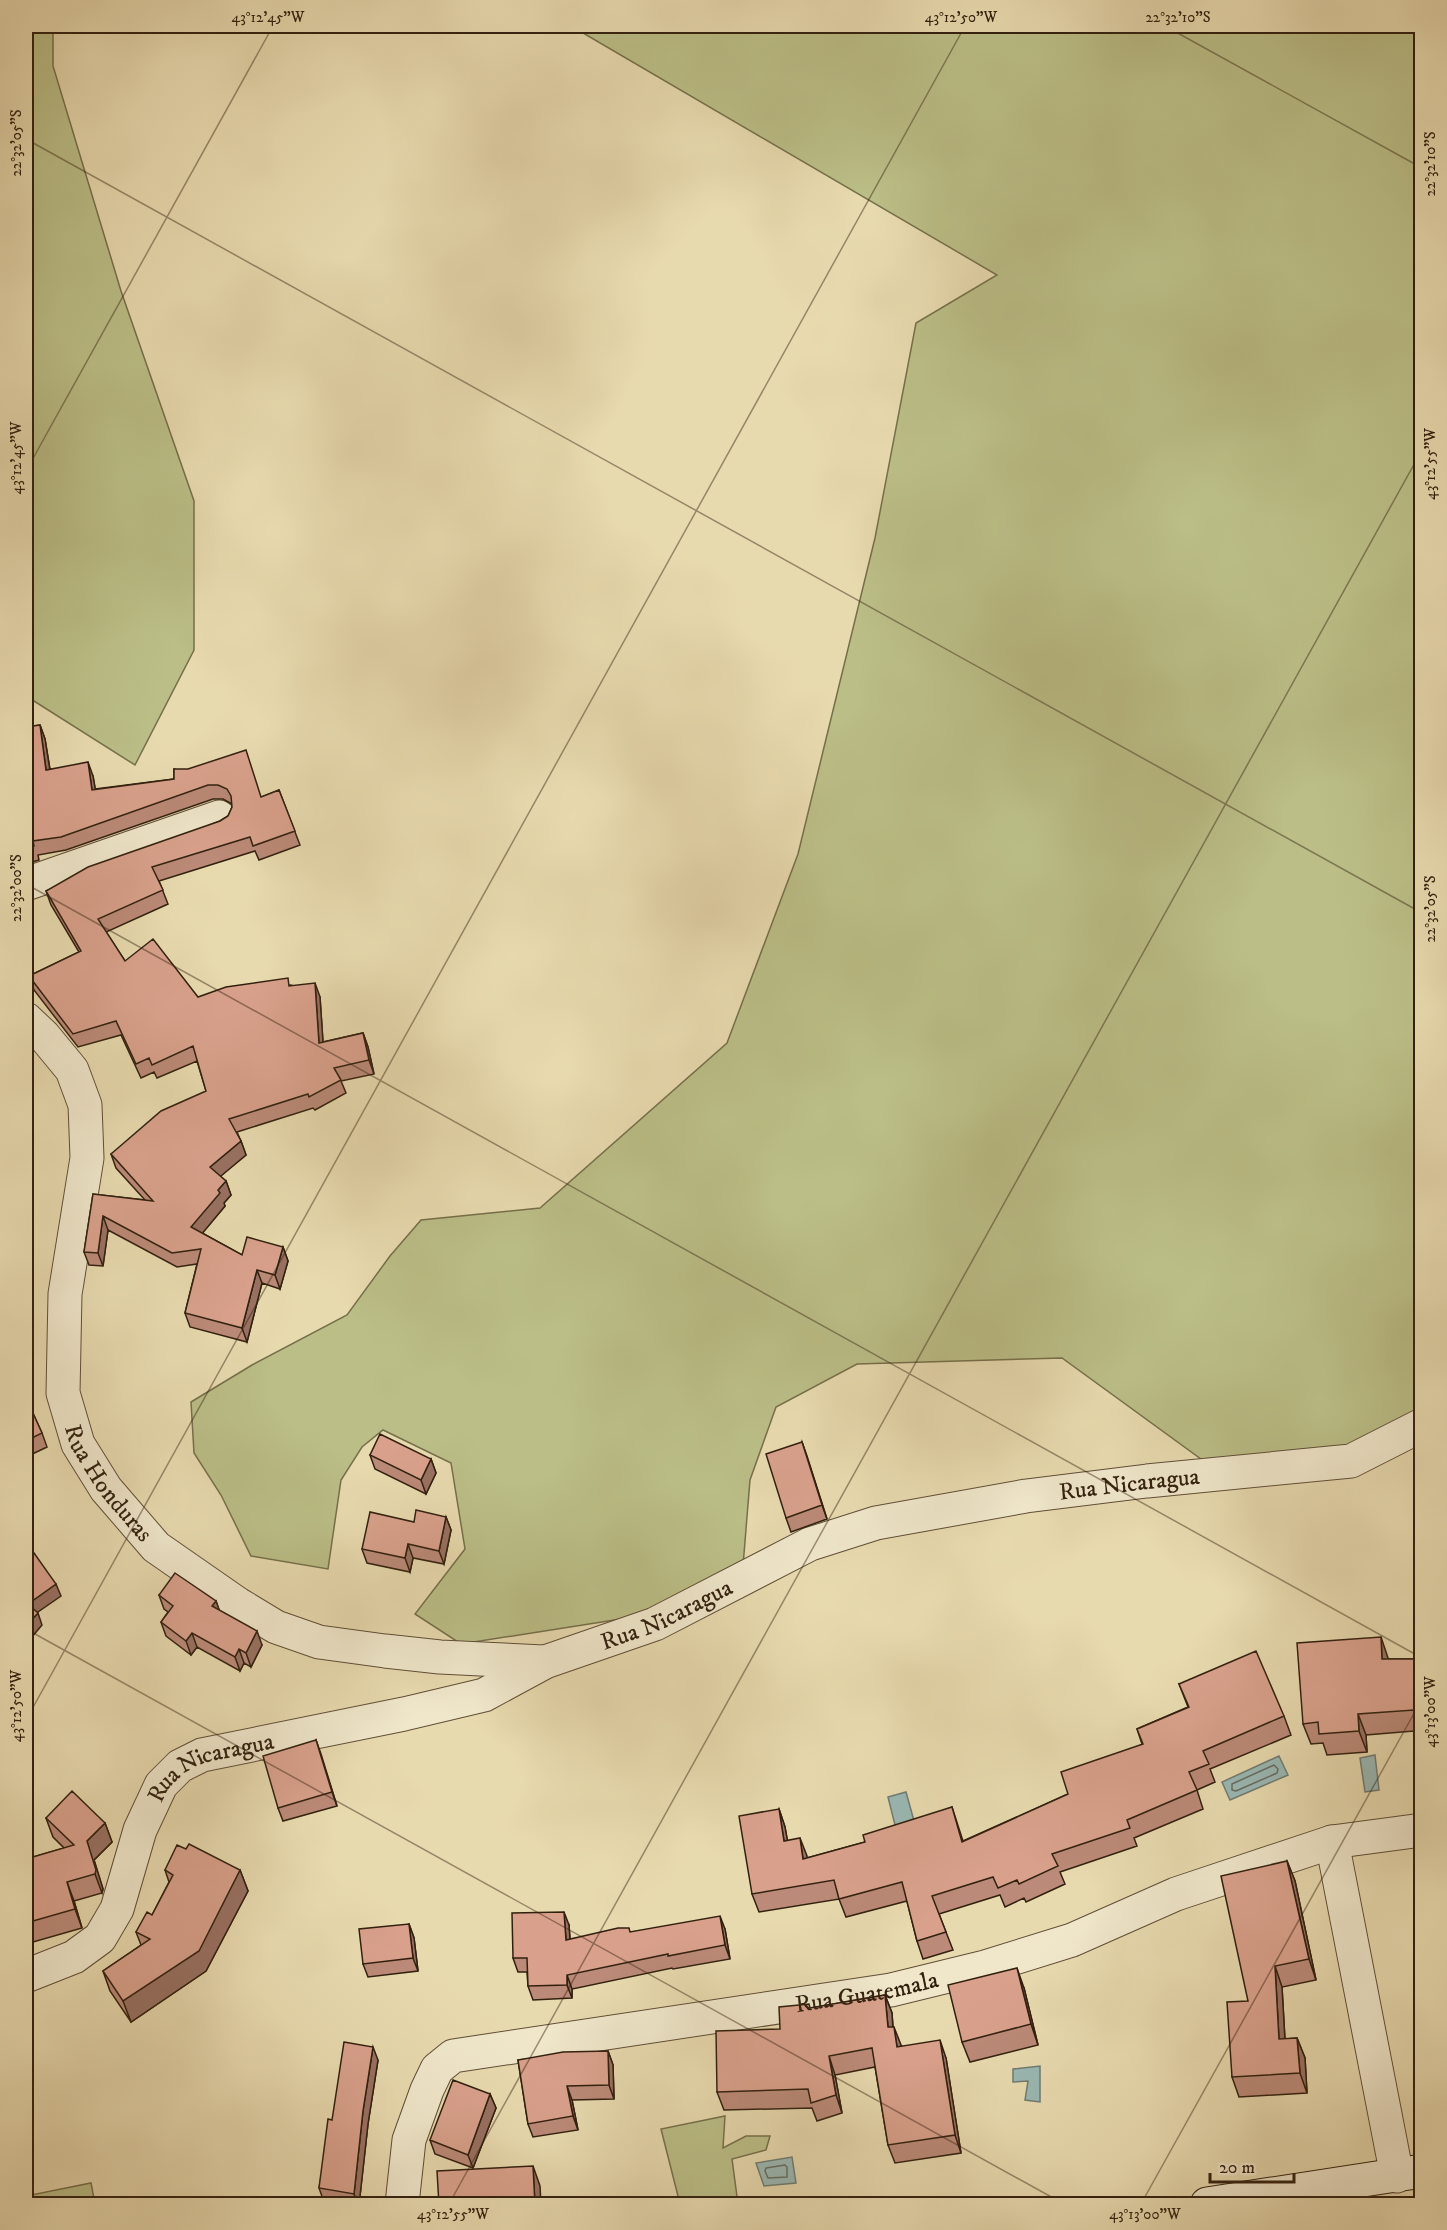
<svg xmlns="http://www.w3.org/2000/svg" width="1447" height="2230" viewBox="0 0 1447 2230" font-family="'IM FELL DW Pica',serif">
<style>
.green{fill:#bbbe87;stroke:#766f4b;stroke-width:1.5}
.water{fill:#9ab8b4;stroke:#707b72;stroke-width:1.5}
.lines{fill:none;stroke-linecap:round;stroke-linejoin:round}
.shore{stroke:#666c62;stroke-width:1.5}
.street-casing{stroke:#604e37;stroke-width:35}
.secondary-casing{stroke:#32200f;stroke-width:35}
.street{stroke:#f0e7cb;stroke-width:33}
.secondary{stroke:#f0e7cb;stroke-width:33}
.wall{fill:#bb8a78;stroke:#32200f;stroke-width:1.5}
.shaded-wall{fill:#987162;stroke:#32200f;stroke-width:1.5}
.building{fill:#d9a18c;stroke:#32200f;stroke-width:1.5}
.ticks{fill:none;stroke:#32200f;stroke-width:1.5;stroke-opacity:0.45}
.labels{text-anchor:middle;stroke-width:4.5;stroke-linejoin:round;paint-order:stroke}
.street-label{font-size:24px;fill:#32200f;stroke:#f0e7cb}
.neatline{fill:none;stroke:#32200f;stroke-width:2}
.ticks-label{font-size:15px;text-anchor:middle;fill:#32200f}
</style>
<rect width="100%" height="100%" fill="#e8daaf"/>
<filter id="stains"><feTurbulence type="fractalNoise" baseFrequency=".00333" numOctaves="4"/><feColorMatrix values="0 0 0 0 .2 0 0 0 0 .09 0 0 0 0 .02 0 0 0 .5 -.17"/></filter>
<radialGradient id="worn" r=".72"><stop offset=".6" stop-color="#630" stop-opacity="0"/><stop offset="1" stop-color="#630" stop-opacity=".3"/></radialGradient>
<path class="green" d="M 26,26 L 53,26 L 53,66 L 121,291 L 194,501 L 194,650 L 135,765 L 26,696 L 26,268 L 30,256 L 26,247 Z
M 571,26 L 1421,26 L 1421,1419 L 1327,1466 L 1201,1459 L 1062,1358 L 857,1364 L 776,1407 L 750,1480 L 743,1566 L 659,1613 L 461,1644 L 415,1614 L 465,1549 L 451,1463 L 383,1430 L 362,1447 L 341,1480 L 328,1569 L 251,1556 L 221,1495 L 194,1453 L 191,1402 L 252,1365 L 347,1315 L 390,1256 L 421,1220 L 540,1208 L 727,1043 L 798,854 L 875,538 L 916,323 L 997,275 Z
M 725,2116 L 723,2148 L 746,2136 L 770,2136 L 766,2150 L 732,2159 L 738,2204 L 680,2204 L 661,2129 Z
M 91,2183 L 95,2204 L 26,2204 L 26,2196 Z"/>
<path class="water" d="M 1375,1755 L 1379,1790 L 1365,1792 L 1360,1758 Z
M 1279,1756 L 1288,1775 L 1230,1800 L 1222,1782 Z
M 906,1792 L 916,1828 L 897,1833 L 888,1797 Z
M 1040,2066 L 1040,2102 L 1025,2100 L 1028,2081 L 1013,2082 L 1013,2069 Z
M 792,2157 L 796,2183 L 764,2186 L 756,2163 Z"/>
<g class="lines">
<path class="shore" d="M 1274,1765 L 1278,1769 L 1277,1773 L 1236,1791 L 1232,1790 L 1232,1784 Z
M 785,2165 L 787,2167 L 787,2177 L 768,2178 L 765,2171 L 766,2168 Z"/>
<g class="street-casing">
<g id="street">
<path d="M 26,884 L 219,817"/>
<path id="s1" d="M 26,1019 L 44,1036 L 72,1070 L 85,1105 L 87,1158 L 65,1294 L 63,1393 L 78,1444 L 106,1489 L 156,1547 L 238,1604 L 276,1627 L 319,1642 L 385,1651 L 440,1657 L 544,1662"/>
<path d="M 1332,1842 L 1397,2176"/>
<path id="s2" d="M 26,1976 L 74,1957 L 100,1938 L 117,1909 L 140,1830 L 161,1785 L 180,1766 L 202,1755 L 404,1714 L 484,1695 L 545,1662 L 655,1624 L 810,1544 L 876,1523 L 1026,1496 L 1147,1481 L 1351,1461 L 1422,1425"/>
<path id="s3" d="M 402,2204 L 409,2140 L 427,2090 L 437,2069 L 453,2056 L 891,1990 L 985,1967 L 1072,1940 L 1176,1894 L 1332,1842 L 1422,1830"/>
</g>
</g>
<g class="secondary-casing">
<path id="secondary" d="M 1207,2204 L 1422,2171"/>
</g>
<use href="#street" class="street"/>
<use href="#secondary" class="secondary"/>
</g>
<path class="wall" d="M 40,725 L 45,739 L 50,769 L 93,776 L 95,789 L 174,779 L 174,769 L 262,797 L 279,790 L 300,845 L 259,860 L 255,851 L 159,881 L 168,904 L 106,932 L 125,961 L 198,997 L 291,985 L 320,997 L 323,1042 L 363,1033 L 368,1047 L 374,1074 L 341,1081 L 346,1093 L 315,1110 L 313,1108 L 237,1132 L 241,1141 L 246,1155 L 220,1176 L 226,1181 L 231,1195 L 224,1203 L 225,1206 L 202,1233 L 242,1255 L 283,1247 L 288,1261 L 280,1289 L 262,1283 L 247,1342 L 190,1327 L 185,1313 L 197,1264 L 177,1267 L 108,1230 L 103,1266 L 89,1265 L 84,1252 L 93,1194 L 145,1200 L 116,1168 L 111,1154 L 206,1091 L 197,1061 L 157,1078 L 154,1072 L 141,1078 L 121,1035 L 78,1047 L 34,990 L 29,976 L 79,952 L 51,905 L 46,891 L 220,821 L 228,816 L 232,807 L 232,804 L 223,799 L 213,799 L 66,850 L 38,855 L 39,860 L 26,864 L 26,727 Z
M 26,1234 L 28,1240 L 31,1320 L 26,1320 Z
M 26,1398 L 42,1433 L 47,1447 L 26,1457 Z
M 802,1442 L 827,1519 L 791,1532 L 786,1518 Z
M 370,1455 L 431,1459 L 436,1473 L 426,1494 L 375,1469 Z
M 446,1517 L 451,1530 L 444,1564 L 413,1558 L 410,1572 L 367,1563 L 362,1549 L 414,1522 Z
M 159,1595 L 216,1601 L 219,1610 L 262,1645 L 251,1667 L 244,1663 L 240,1671 L 197,1647 L 191,1655 L 166,1636 L 161,1622 L 168,1612 L 164,1609 Z
M 1388,1659 L 1422,1659 L 1422,1783 L 1414,1763 L 1414,1731 L 1366,1735 L 1367,1752 L 1327,1755 L 1323,1743 L 1311,1744 L 1303,1724 Z
M 1179,1684 L 1284,1716 L 1291,1735 L 1210,1769 L 1215,1782 L 1197,1790 L 1203,1809 L 1134,1838 L 1137,1846 L 1060,1872 L 1065,1884 L 1026,1902 L 1024,1898 L 1005,1907 L 1000,1895 L 939,1914 L 953,1950 L 923,1959 L 917,1941 L 907,1901 L 846,1917 L 839,1899 L 759,1912 L 752,1894 L 779,1809 L 785,1827 L 787,1840 L 807,1858 L 865,1842 L 952,1807 L 963,1841 L 1068,1794 L 1142,1744 L 1137,1729 L 1188,1707 Z
M 316,1740 L 337,1806 L 283,1821 L 278,1808 Z
M 46,1818 L 105,1823 L 112,1842 L 94,1860 L 103,1889 L 102,1893 L 74,1901 L 82,1928 L 26,1944 L 26,1859 L 64,1848 L 53,1837 Z
M 186,1849 L 240,1870 L 248,1891 L 206,1971 L 131,2022 L 110,1991 L 103,1971 L 141,1945 L 136,1932 L 152,1915 L 169,1882 L 165,1870 Z
M 1287,1861 L 1295,1881 L 1316,1980 L 1282,1987 L 1285,2039 L 1297,2038 L 1305,2058 L 1307,2093 L 1239,2097 L 1232,2077 L 1248,2001 Z
M 409,1924 L 414,1938 L 418,1971 L 368,1977 L 363,1964 Z
M 569,1925 L 570,1939 L 631,1932 L 725,1929 L 730,1959 L 673,1969 L 672,1968 L 572,1989 L 572,1998 L 533,2000 L 528,1986 L 527,1972 L 518,1972 L 513,1958 Z
M 1024,1988 L 1038,2045 L 970,2062 L 962,2042 Z
M 885,1995 L 892,2013 L 893,2027 L 901,2046 L 946,2058 L 961,2153 L 895,2163 L 888,2145 L 875,2067 L 835,2075 L 842,2113 L 817,2121 L 812,2108 L 724,2110 L 717,2092 L 780,2029 L 811,2008 Z
M 608,2051 L 613,2065 L 614,2099 L 572,2100 L 578,2130 L 533,2137 L 528,2124 L 518,2060 Z
M 378,2060 L 368,2124 L 359,2205 L 340,2205 L 324,2202 L 319,2188 L 332,2120 Z
M 490,2094 L 496,2108 L 473,2168 L 435,2154 L 430,2140 Z"/>
<path class="shaded-wall" d="M 40,725 L 45,739 L 52,783 L 46,770 Z
M 88,762 L 93,776 L 98,804 L 92,790 Z
M 315,983 L 320,997 L 324,1057 L 319,1043 Z
M 363,1033 L 368,1047 L 374,1074 L 369,1060 Z
M 241,1141 L 246,1155 L 215,1181 L 210,1167 Z
M 226,1181 L 231,1195 L 224,1203 L 225,1206 L 196,1241 L 191,1227 L 218,1190 Z
M 103,1216 L 108,1230 L 103,1266 L 98,1253 Z
M 26,1234 L 28,1240 L 31,1320 L 26,1306 Z
M 283,1247 L 288,1261 L 280,1289 L 275,1275 Z
M 257,1270 L 262,1283 L 247,1342 L 242,1328 Z
M 802,1442 L 807,1456 L 827,1519 L 822,1505 Z
M 431,1459 L 436,1473 L 426,1494 L 421,1480 Z
M 446,1517 L 451,1530 L 444,1564 L 439,1551 Z
M 408,1544 L 413,1558 L 410,1572 L 405,1558 Z
M 56,1584 L 61,1596 L 32,1616 L 28,1604 Z
M 216,1601 L 221,1615 L 212,1606 Z
M 38,1613 L 42,1625 L 26,1644 L 26,1626 Z
M 257,1631 L 262,1645 L 251,1667 L 246,1653 Z
M 192,1633 L 197,1647 L 191,1655 L 186,1641 Z
M 1381,1637 L 1388,1658 L 1390,1679 L 1382,1659 Z
M 239,1649 L 244,1663 L 240,1671 L 235,1657 Z
M 1358,1714 L 1366,1735 L 1367,1752 L 1359,1731 Z
M 316,1740 L 321,1754 L 337,1806 L 332,1792 Z
M 779,1809 L 785,1827 L 791,1859 L 784,1841 Z
M 105,1823 L 112,1842 L 94,1860 L 103,1889 L 102,1893 L 95,1874 L 87,1841 Z
M 800,1838 L 807,1856 L 810,1877 L 803,1859 Z
M 1287,1861 L 1295,1881 L 1316,1980 L 1309,1959 Z
M 240,1870 L 248,1891 L 206,1971 L 131,2022 L 123,2001 Z
M 67,1882 L 74,1901 L 82,1928 L 75,1909 Z
M 564,1912 L 569,1925 L 571,1954 L 566,1940 Z
M 720,1916 L 725,1929 L 730,1959 L 725,1945 Z
M 409,1924 L 414,1938 L 418,1971 L 413,1958 Z
M 1275,1966 L 1282,1987 L 1286,2059 L 1279,2039 Z
M 1017,1968 L 1024,1988 L 1038,2045 L 1031,2024 Z
M 567,1975 L 572,1989 L 572,1998 L 567,1985 Z
M 885,1995 L 892,2013 L 894,2045 L 888,2027 Z
M 894,2027 L 901,2045 L 904,2065 L 897,2047 Z
M 1297,2038 L 1305,2058 L 1307,2093 L 1300,2073 Z
M 940,2040 L 946,2058 L 961,2153 L 955,2135 Z
M 373,2047 L 378,2060 L 368,2124 L 359,2205 L 358,2205 L 354,2194 L 363,2111 Z
M 608,2051 L 613,2065 L 614,2099 L 609,2085 Z
M 829,2056 L 835,2075 L 842,2113 L 836,2095 Z
M 567,2086 L 572,2100 L 578,2130 L 573,2116 Z
M 490,2094 L 496,2108 L 473,2168 L 468,2155 Z
M 533,2166 L 540,2186 L 541,2205 L 535,2205 Z"/>
<path class="building" d="M 40,725 L 46,770 L 88,762 L 92,790 L 174,779 L 174,769 L 188,769 L 246,750 L 261,797 L 279,790 L 295,831 L 253,846 L 250,837 L 152,867 L 163,890 L 98,919 L 125,961 L 153,939 L 198,997 L 226,987 L 288,978 L 289,986 L 315,983 L 319,1043 L 363,1033 L 369,1060 L 334,1068 L 341,1080 L 309,1097 L 308,1094 L 229,1119 L 241,1141 L 210,1167 L 226,1181 L 218,1190 L 220,1193 L 191,1227 L 242,1255 L 247,1237 L 283,1247 L 275,1275 L 257,1270 L 242,1328 L 185,1313 L 201,1249 L 172,1253 L 103,1216 L 98,1253 L 84,1252 L 93,1194 L 153,1201 L 111,1154 L 161,1111 L 206,1091 L 193,1046 L 152,1065 L 149,1058 L 136,1064 L 116,1021 L 73,1034 L 29,976 L 81,951 L 46,891 L 88,867 L 220,821 L 228,816 L 232,807 L 231,796 L 227,789 L 218,785 L 208,785 L 61,837 L 33,841 L 34,846 L 26,849 L 26,727 Z
M 26,1398 L 42,1433 L 26,1441 Z
M 380,1434 L 431,1459 L 421,1480 L 370,1455 Z
M 802,1442 L 822,1505 L 786,1518 L 766,1454 Z
M 416,1510 L 446,1517 L 439,1551 L 408,1544 L 405,1558 L 362,1549 L 370,1512 L 414,1522 Z
M 34,1553 L 56,1584 L 28,1604 L 38,1613 L 26,1626 L 26,1563 Z
M 175,1573 L 216,1601 L 212,1606 L 257,1631 L 246,1653 L 239,1649 L 235,1657 L 192,1633 L 186,1641 L 161,1622 L 173,1606 L 159,1595 Z
M 1381,1637 L 1382,1659 L 1422,1659 L 1422,1763 L 1414,1763 L 1414,1710 L 1358,1714 L 1359,1731 L 1319,1734 L 1318,1722 L 1303,1724 L 1297,1643 Z
M 1256,1651 L 1284,1716 L 1203,1751 L 1209,1764 L 1189,1772 L 1197,1790 L 1127,1820 L 1130,1828 L 1052,1854 L 1058,1866 L 1019,1884 L 1017,1880 L 998,1888 L 993,1877 L 932,1896 L 946,1932 L 917,1941 L 902,1882 L 839,1899 L 834,1880 L 752,1894 L 739,1816 L 779,1809 L 784,1841 L 800,1838 L 803,1859 L 865,1842 L 863,1835 L 952,1807 L 962,1842 L 1068,1794 L 1061,1772 L 1143,1744 L 1137,1729 L 1189,1707 L 1179,1684 Z
M 316,1740 L 332,1792 L 278,1808 L 263,1756 Z
M 72,1791 L 105,1823 L 87,1841 L 96,1870 L 95,1874 L 67,1882 L 75,1909 L 26,1923 L 26,1859 L 74,1845 L 46,1818 Z
M 189,1844 L 240,1870 L 199,1951 L 123,2001 L 103,1971 L 150,1939 L 136,1932 L 147,1912 L 152,1915 L 173,1875 L 165,1870 L 177,1845 L 186,1849 Z
M 1287,1861 L 1309,1959 L 1275,1966 L 1279,2039 L 1297,2038 L 1300,2073 L 1232,2077 L 1227,2002 L 1248,2001 L 1221,1876 Z
M 564,1912 L 566,1940 L 618,1928 L 629,1928 L 630,1932 L 720,1916 L 725,1945 L 668,1956 L 668,1954 L 567,1975 L 567,1985 L 528,1986 L 527,1958 L 513,1958 L 512,1913 Z
M 409,1924 L 413,1958 L 363,1964 L 359,1929 Z
M 1017,1968 L 1031,2024 L 962,2042 L 948,1985 Z
M 885,1995 L 888,2027 L 894,2027 L 897,2047 L 940,2040 L 955,2135 L 888,2145 L 872,2048 L 829,2056 L 836,2095 L 811,2103 L 808,2089 L 717,2092 L 716,2031 L 780,2029 L 779,2007 L 809,2004 L 810,2008 Z
M 344,2042 L 373,2047 L 363,2111 L 354,2194 L 319,2188 L 328,2119 L 332,2120 Z
M 608,2051 L 609,2085 L 567,2086 L 573,2116 L 528,2124 L 518,2060 L 563,2052 Z
M 453,2080 L 490,2094 L 468,2155 L 430,2140 Z
M 533,2166 L 535,2205 L 439,2205 L 437,2171 Z"/>
<path class="ticks" d="M 1165,26 L 1422,168M 26,139 L 1422,913M 26,471 L 273,26M 26,884 L 1422,1658M 26,1629 L 1064,2204M 26,1720 L 965,26M 449,2204 L 1422,450M 1141,2204 L 1422,1699"/>
<g class="labels">
<g class="street-label">
<text dy="8" stroke="none"><textPath href="#s1" startOffset="498">Rua Honduras</textPath></text>
<text dy="8" stroke="none"><textPath href="#s2" startOffset="1275">Rua Nicaragua</textPath></text>
<text dy="8" stroke="none"><textPath href="#s2" startOffset="789">Rua Nicaragua</textPath></text>
<text dy="8" stroke="none"><textPath href="#s2" startOffset="303">Rua Nicaragua</textPath></text>
<text dy="8" stroke="none"><textPath href="#s3" startOffset="580">Rua Guatemala</textPath></text>
</g>
</g>
<rect width="1447" height="2230" fill="none" stroke="#e8daaf" stroke-width="66"/>
<path d="M1210 2173v9h84v-9" fill="none" stroke="#32200f" stroke-width="3"/>
<text x="1219" y="2173" font-size="18" fill="#32200f" stroke="#f0e7cb" stroke-width="4.5" paint-order="stroke">20 m</text>
<rect x="33" y="33" width="1381" height="2164" class="neatline"/>
<g class="ticks-label">
<text x="268" y="22">43°12'45"W</text>
<text x="961" y="22">43°12'50"W</text>
<text x="1178" y="22">22°32'10"S</text>
<text transform="translate(16 143) rotate(-90)" y="5">22°32'05"S</text>
<text transform="translate(1430 164) rotate(-90)" y="5">22°32'10"S</text>
<text transform="translate(16 458) rotate(-90)" y="5">43°12'45"W</text>
<text transform="translate(1430 464) rotate(-90)" y="5">43°12'55"W</text>
<text transform="translate(16 888) rotate(-90)" y="5">22°32'00"S</text>
<text transform="translate(1430 909) rotate(-90)" y="5">22°32'05"S</text>
<text transform="translate(16 1706) rotate(-90)" y="5">43°12'50"W</text>
<text transform="translate(1430 1712) rotate(-90)" y="5">43°13'00"W</text>
<text x="453" y="2219">43°12'55"W</text>
<text x="1145" y="2219">43°13'00"W</text>
</g>
<rect width="100%" height="100%" filter="url(#stains)"/>
<rect width="100%" height="100%" fill="url(#worn)"/>
</svg>
